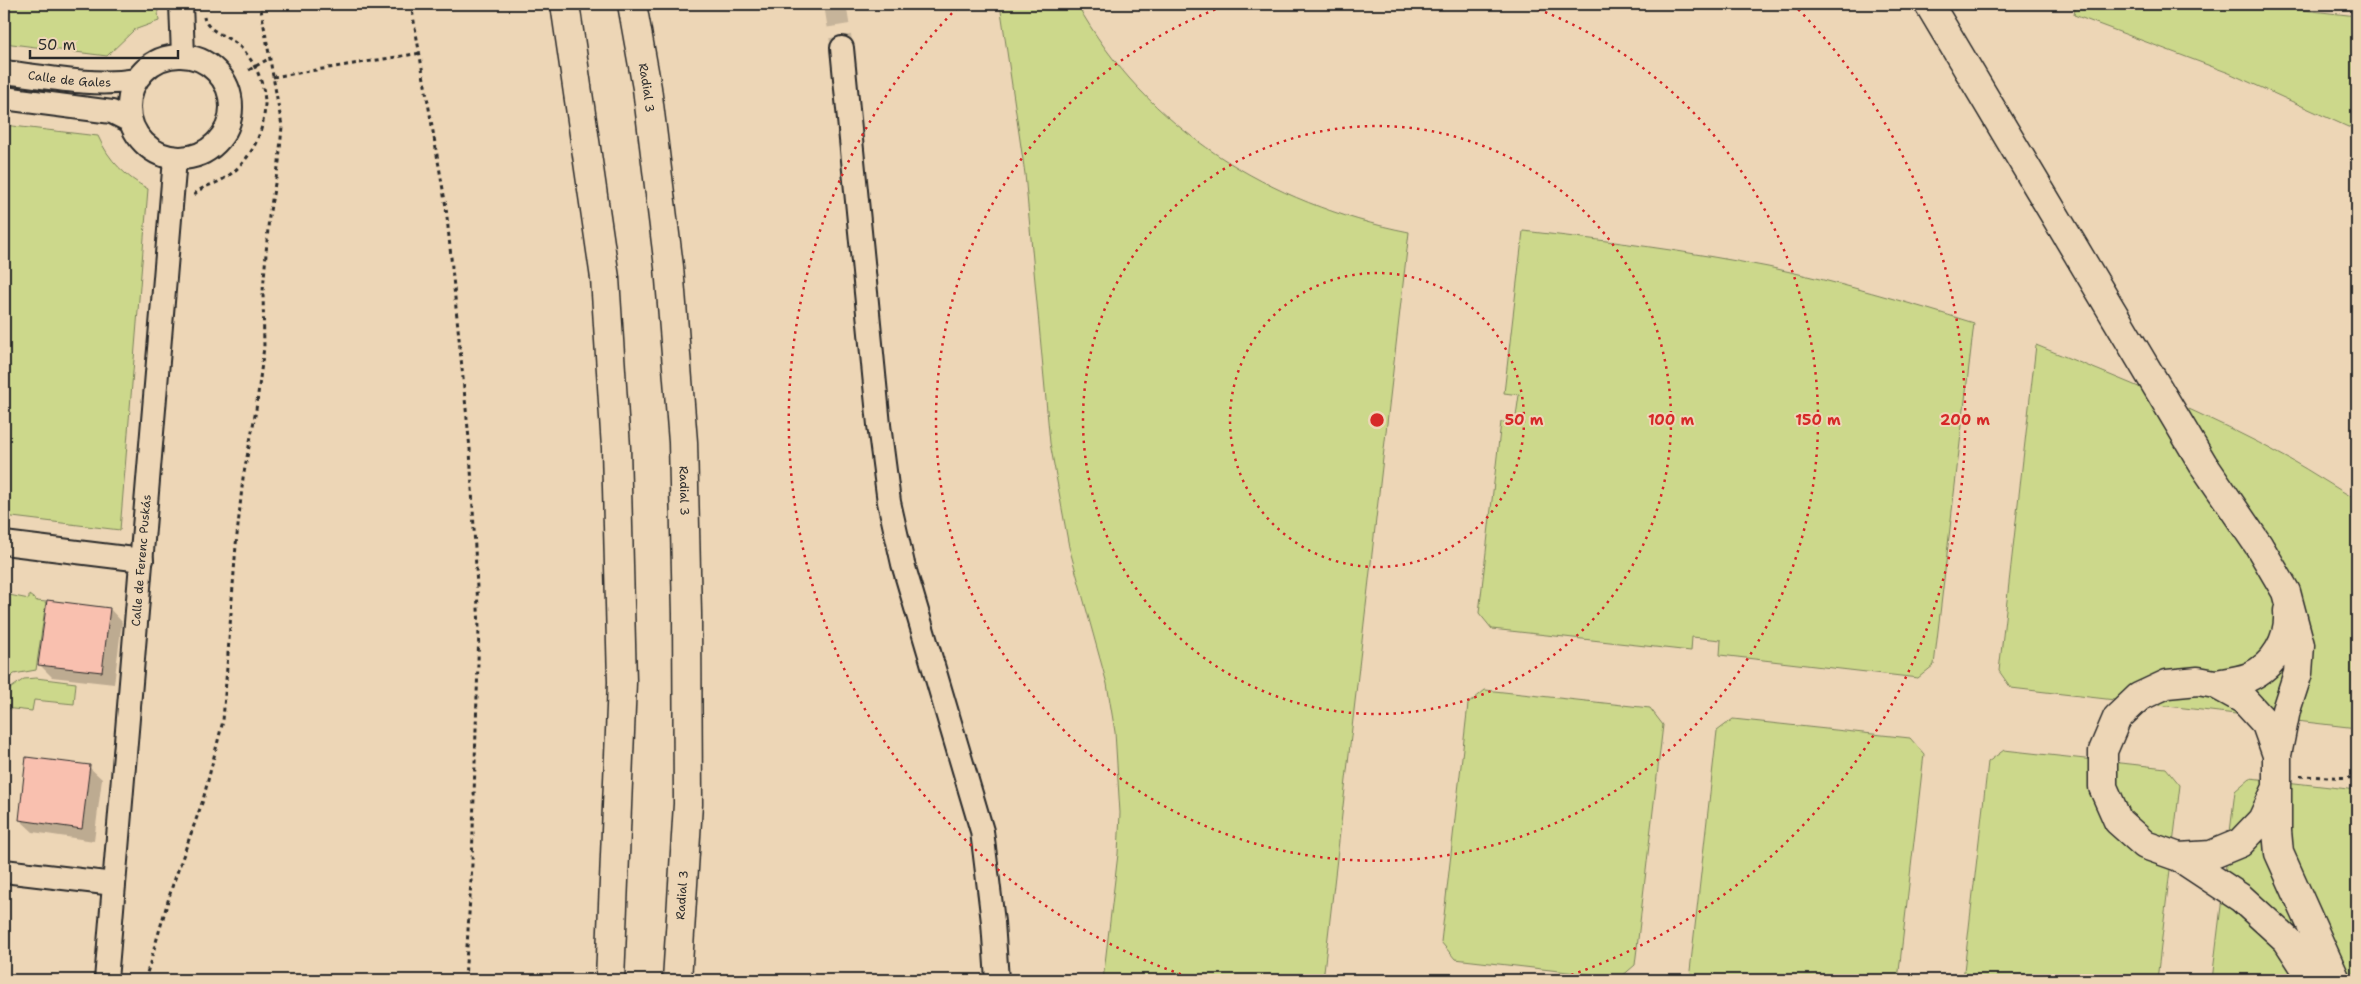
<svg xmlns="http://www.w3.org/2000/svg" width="2361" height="984" viewBox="0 0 2361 984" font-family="'Shantell Sans',sans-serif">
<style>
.green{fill:#ccd88b;stroke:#7c825b}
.shadow{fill:#0003}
.building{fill:#f9c0af;stroke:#2b2b2b}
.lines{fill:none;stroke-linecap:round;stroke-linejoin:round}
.minor-tunnel{stroke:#c6b49a;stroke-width:22;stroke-dasharray:22 11;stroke-linecap:butt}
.minor-casing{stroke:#2b2b2b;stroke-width:26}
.major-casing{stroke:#2b2b2b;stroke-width:31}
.highway-casing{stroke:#2b2b2b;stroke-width:31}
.path{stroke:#2b2b2b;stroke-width:3;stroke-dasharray:4 4;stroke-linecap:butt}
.minor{stroke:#edd6b6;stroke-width:22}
.major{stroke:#edd6b6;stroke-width:28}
.highway{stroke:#edd6b6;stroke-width:28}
.ring{fill:none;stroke:#d62828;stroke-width:2.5;stroke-dasharray:2.5 5}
.labels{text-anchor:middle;stroke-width:4;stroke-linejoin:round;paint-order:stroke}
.street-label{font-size:12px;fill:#2b2b2b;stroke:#edd6b6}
.centre{fill:#d62828;stroke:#edd6b6;stroke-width:2.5}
.ring-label{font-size:15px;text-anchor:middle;font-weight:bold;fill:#d62828;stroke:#edd6b6;stroke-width:4;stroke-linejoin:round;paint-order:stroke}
</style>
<rect width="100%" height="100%" fill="#edd6b6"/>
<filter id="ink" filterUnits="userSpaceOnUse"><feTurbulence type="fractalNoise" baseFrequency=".02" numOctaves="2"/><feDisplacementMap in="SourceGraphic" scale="10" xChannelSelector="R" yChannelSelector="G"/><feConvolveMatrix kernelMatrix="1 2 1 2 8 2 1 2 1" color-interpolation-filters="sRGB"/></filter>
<g filter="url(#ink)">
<path class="green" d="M 4,4 L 157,4 L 159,21 L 134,30 L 107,56 L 4,43 Z
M 1000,4 L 1077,4 C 1146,129 1271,205 1409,232 L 1323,980 L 1103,980 L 1118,854 L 1120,813 L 1115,732 L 1107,684 L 1069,547 L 1050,443 L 1025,174 Z
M 2076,4 L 2249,4 L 2357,16 L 2357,131 L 2229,73 L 2074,15 Z
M 4,125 L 98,136 C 109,161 125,176 148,189 L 120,530 L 4,516 Z
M 1523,231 C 1605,240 1687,251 1768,267 C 1838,282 1906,302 1974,323 L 1934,665 L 1918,678 L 1720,655 L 1721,640 L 1692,637 L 1691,651 L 1492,629 L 1479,613 L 1501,422 L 1515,423 L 1519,395 L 1504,393 Z
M 2036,345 C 2121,379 2208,414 2289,459 C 2312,472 2334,487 2357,500 L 2357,728 L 2011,688 L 1999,671 Z
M 4,594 L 29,599 L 29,595 L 37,601 L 46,602 L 36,670 L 14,674 L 4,684 Z
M 36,678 L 76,683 L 74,704 L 34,700 L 32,711 L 4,708 L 4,693 L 24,679 Z
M 1485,690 L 1650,708 L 1663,725 L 1635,965 L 1620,978 L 1455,959 L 1441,942 L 1468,704 Z
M 1733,719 L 1910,738 L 1924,754 L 1898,980 L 1697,980 L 1690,971 L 1717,731 Z
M 2004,750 L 2166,768 L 2180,785 L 2157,980 L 1963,980 L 1988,762 Z
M 2250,778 L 2357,790 L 2357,980 L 2212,980 L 2235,791 Z"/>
<path class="shadow" d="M 48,601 L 110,609 L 122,622 L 114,684 L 52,677 L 39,664 Z
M 89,767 L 102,779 L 94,841 L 33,832 L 20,820 Z"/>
<path class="building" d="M 47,600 L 110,608 L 102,672 L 38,665 Z
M 26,757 L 90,765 L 82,829 L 19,820 Z"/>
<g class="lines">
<path class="minor-tunnel" d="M 835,4 L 842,48"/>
<g class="minor-casing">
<g id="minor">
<path d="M 181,4 L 183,55"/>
<path d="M 842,48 L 879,425 L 889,502 L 903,564 L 982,831 L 993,922 L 997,980"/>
<circle cx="180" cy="107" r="51"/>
<path id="s1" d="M 4,72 C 48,77 92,87 136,80"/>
<path d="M 4,98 L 112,112 L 130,121"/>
<path d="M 4,543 L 142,560"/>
<path d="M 4,871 L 114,884"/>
<path id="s2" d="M 106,980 L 175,159"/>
</g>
</g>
<g class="major-casing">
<path id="major" d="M 1929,4 L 2203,464 L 2259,546 L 2286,592 L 2300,645 L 2298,673 L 2286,710 L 2277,755 L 2277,831 L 2279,853 L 2336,980
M 2215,684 C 2226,682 2239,681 2249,677 C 2275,665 2290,639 2288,611
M 2277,755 L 2266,724 L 2244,700 L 2215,684 L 2198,681 L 2167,684 L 2139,697 L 2117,718 L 2103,751 L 2103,787 L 2118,821 L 2145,845 L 2179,857 L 2241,898 L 2287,940 L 2313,980
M 2179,857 L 2211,855 L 2240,843 L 2262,820 L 2275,792"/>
</g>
<g class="highway-casing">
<g id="highway">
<path d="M 565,4 L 605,278 L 616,448 L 622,682 L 610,980"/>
<path id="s3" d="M 632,4 L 647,88 L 669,267 L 683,442 L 687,614 L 688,804 L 677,980"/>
</g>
</g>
<path class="path" d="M 411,4 L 446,207 L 470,449 L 479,628 L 472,864 L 465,980
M 249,70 L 270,58
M 273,77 L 421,53
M 194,195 C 200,187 212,185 220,181 C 249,165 265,134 265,102 C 264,81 253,58 238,45 C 228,36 206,31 204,17
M 2300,776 L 2357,778
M 145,980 L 172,887 L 203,800 L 223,721 L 236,545 L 243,478 L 256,410 L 264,347 L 263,291 L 269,216 L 279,162 L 282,126 L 260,4"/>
<use href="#minor" class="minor"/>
<use href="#major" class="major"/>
<use href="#highway" class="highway"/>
</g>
</g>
<g class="ring">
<circle cx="1377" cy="420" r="147"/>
<circle cx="1377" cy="420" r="294"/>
<path d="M1524 4A441 441 0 1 1 1230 4"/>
<path d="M1195 979A588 588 0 0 1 961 4M1793 4A588 588 0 0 1 1559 979"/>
</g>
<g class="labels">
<g class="street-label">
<text dy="4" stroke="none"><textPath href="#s1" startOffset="66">Calle de Gales</textPath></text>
<text dy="4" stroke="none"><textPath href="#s3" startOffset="85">Radial 3</textPath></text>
<text dy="4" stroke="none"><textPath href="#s3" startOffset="490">Radial 3</textPath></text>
<text dy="4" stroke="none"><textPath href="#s2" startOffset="421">Calle de Ferenc Puskás</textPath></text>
<text transform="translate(682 895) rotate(-86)" y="4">Radial 3</text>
</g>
</g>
<circle cx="1377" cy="420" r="8" class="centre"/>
<g class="ring-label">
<text x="1524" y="425">50 m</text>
<text x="1671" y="425">100 m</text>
<text x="1818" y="425">150 m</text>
<text x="1965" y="425">200 m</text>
</g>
<rect width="2361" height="984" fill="none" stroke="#edd6b6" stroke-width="20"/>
<rect x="10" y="10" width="2341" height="964" fill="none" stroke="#2b2b2b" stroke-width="2" filter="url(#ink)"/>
<path d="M30 50v8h148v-8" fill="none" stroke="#2b2b2b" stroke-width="2.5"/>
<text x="38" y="50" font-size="15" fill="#2b2b2b" stroke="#edd6b6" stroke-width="4" paint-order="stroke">50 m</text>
</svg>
